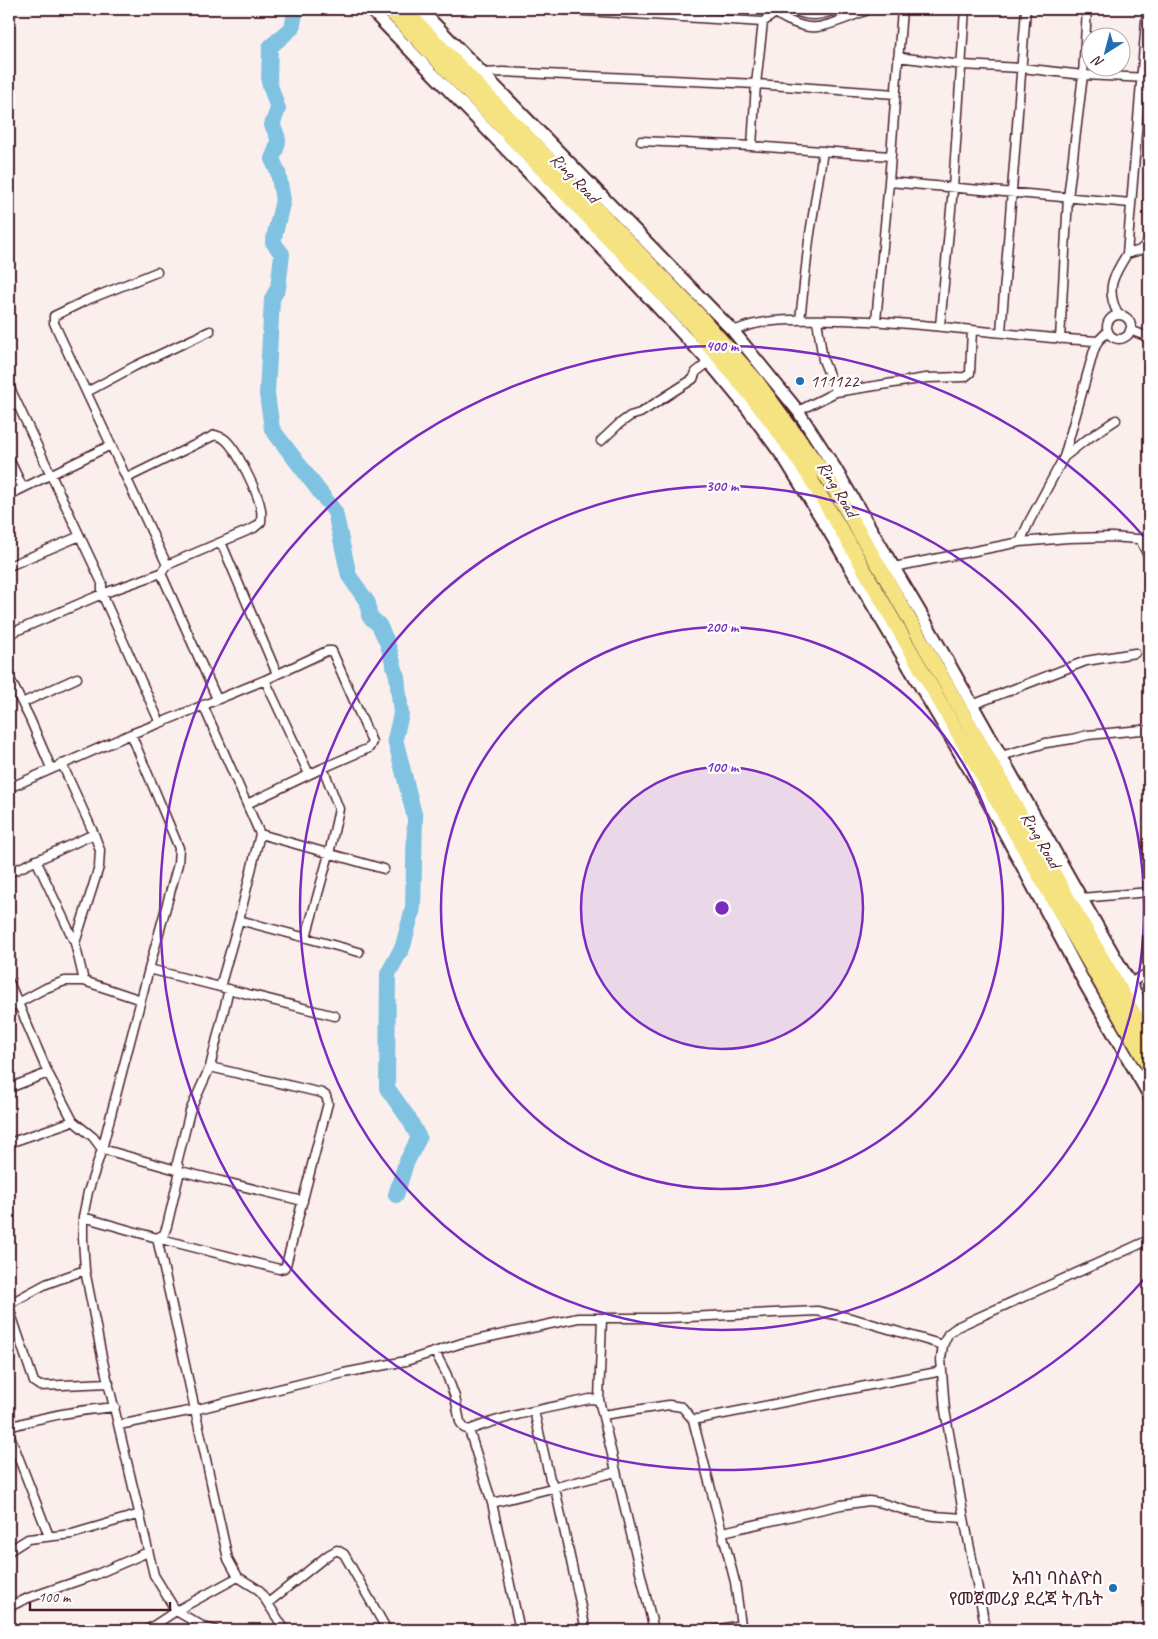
<svg xmlns="http://www.w3.org/2000/svg" width="1158" height="1639" viewBox="0 0 1158 1639" font-family="Caveat,'Noto Sans Ethiopic',sans-serif">
<style>
.lines{fill:none;stroke-linecap:round;stroke-linejoin:round}
.river{stroke:#80c2e1;stroke-width:16}
.street-casing{stroke:#4a1f2b;stroke-width:11}
.secondary-casing{stroke:#4a1f2b;stroke-width:15}
.highway-casing{stroke:#4a1f2b;stroke-width:18}
.street{stroke:#fff;stroke-width:8}
.secondary{stroke:#fff;stroke-width:11}
.highway{stroke:#f5e382;stroke-width:14}
.ring{fill:none;stroke:#7b2cbf;stroke-width:2.5}
.poi-dot{fill:#1f6fb2;stroke:#fff;stroke-width:2}
.labels{text-anchor:middle;stroke-width:4.5;stroke-linejoin:round;paint-order:stroke}
.street-label{font-size:18px;fill:#4a1f2b;stroke:#fff}
.poi-label{font-size:18px;fill:#4a1f2b;stroke:#fff;text-anchor:start}
.centre{fill:#7b2cbf;stroke:#fff;stroke-width:2.5}
.ring-label{font-size:15px;text-anchor:middle;font-weight:bold;fill:#7b2cbf;stroke:#fff;stroke-width:4.5;stroke-linejoin:round;paint-order:stroke}
</style>
<rect width="100%" height="100%" fill="#faefed"/>
<filter id="ink" filterUnits="userSpaceOnUse"><feTurbulence type="fractalNoise" baseFrequency=".02" numOctaves="2"/><feDisplacementMap in="SourceGraphic" scale="10" xChannelSelector="R" yChannelSelector="G"/><feConvolveMatrix kernelMatrix="1 2 1 2 8 2 1 2 1" color-interpolation-filters="sRGB"/></filter>
<g filter="url(#ink)">
<g class="lines">
<path class="river" d="M 296,9 L 292,28 L 270,47 L 269,82 L 278,109 L 272,125 C 281,141 279,142 272,159 L 278,172 L 283,200 L 273,242 L 282,254 L 278,288 L 272,299 L 267,394 L 272,429 L 335,512 L 349,576 L 368,603 L 369,616 L 379,625 L 387,642 L 397,676 L 401,714 L 395,739 L 415,818 L 413,908 L 403,946 L 388,974 L 387,1088 L 409,1119 L 419,1138 L 406,1163 L 396,1195"/>
<g class="street-casing">
<path id="street" d="M 554,9 L 763,22 L 775,13
M 792,9 C 810,19 820,15 839,9
M 773,10 C 781,19 805,29 817,27 C 830,26 857,14 870,9
M 898,57 L 962,65 L 1022,68 L 1083,75 L 1149,78
M 482,73 L 503,72 L 756,84 L 895,94
M 641,141 L 752,146 L 890,156
M 752,146 L 756,84 L 763,22
M 889,182 L 1131,203
M 1127,254 L 1140,250 L 1149,242
M 157,272 L 87,300 L 54,316 L 54,323 L 167,565
M 1118,314 C 1105,289 1113,276 1127,254 L 1147,9
M1107 327a12 12 0 1 1 24 0a12 12 0 1 1-24 0Z
M 800,320 L 809,240 L 823,151
M 817,320 L 823,360 L 836,392
M 876,321 L 889,182 L 902,9
M 940,326 L 953,188 L 965,9
M 1130,330 L 1143,335 L 1149,340
M 733,331 C 740,329 748,325 755,324 C 781,318 816,320 843,320 C 928,322 1013,337 1098,341
M 1001,332 L 1026,9
M 1060,339 L 1068,198 L 1083,75 L 1087,9
M 9,386 L 102,583 L 102,594 L 160,723
M 87,392 L 135,366 L 210,331
M 798,411 L 836,392 L 926,378 L 965,377 L 970,373 L 972,330
M 601,441 L 619,424 L 630,416 L 640,413 L 693,379 L 696,372 L 709,362
M 1064,457 L 1083,442 L 1116,420
M 9,459 L 23,488
M 9,495 L 111,445
M 1140,539 L 1149,558
M 221,542 L 277,674
M 1020,542 L 1068,538 L 1112,537 L 1149,540
M 9,566 L 80,536
M 894,567 L 1020,542 L 1030,520 L 1064,457 L 1094,350 L 1098,341 L 1108,331
M 161,573 L 217,699
M 9,634 L 102,594 L 161,573 L 167,565 L 254,528 L 261,522 C 261,518 262,514 261,510 C 259,495 236,446 223,438 C 221,437 218,436 215,435 L 127,478
M 9,677 L 30,719 L 51,768
M 265,680 L 309,774
M 22,703 L 77,678
M 203,705 L 260,834 L 239,920 L 220,987
M 972,705 L 1086,661 L 1135,653
M 131,734 L 179,848 L 178,864 L 149,969 L 102,1149 L 88,1192 L 83,1217 L 83,1239 L 85,1270 L 102,1357 L 154,1575 L 176,1611 L 204,1627 L 215,1630
M 1001,756 L 1046,743 L 1072,739 L 1088,735 L 1141,730 L 1149,731
M 62,764 L 94,834 L 100,850 L 99,867 L 75,943
M 9,788 L 131,734 L 160,723 L 265,680 L 327,651 L 332,651 L 369,735 L 372,742 L 369,748 L 323,768 L 247,804
M 260,834 L 384,869
M 36,860 L 75,943 L 84,981
M 9,873 L 94,834
M 1081,898 L 1149,892
M 239,920 L 359,952
M 306,937 L 329,854 L 339,809 L 323,768
M 149,969 L 335,1016
M 9,982 L 48,1073 L 73,1121 L 93,1137 L 102,1149 L 180,1171 L 303,1201
M 1130,983 L 1149,972
M 229,989 L 210,1067 L 190,1111 L 177,1163 L 180,1171 L 167,1226 L 164,1234 L 157,1238 L 228,1559 L 238,1577 L 259,1590 L 285,1630
M 9,1008 L 46,988 L 65,981 L 84,981 L 141,1000
M 9,1088 L 48,1073
M 9,1143 L 73,1121
M 83,1217 L 157,1238 L 279,1269 L 284,1268 L 286,1265 L 328,1103 L 326,1096 L 322,1093 L 210,1067
M 9,1304 L 46,1284 L 85,1270
M 9,1308 L 34,1382 L 40,1386 L 109,1383
M 602,1318 L 599,1400 L 654,1630
M 435,1352 L 446,1373 L 455,1397 L 460,1422 L 464,1428 L 469,1430 L 492,1503 L 520,1630
M 534,1411 L 550,1479 L 555,1488 L 586,1630
M 603,1415 L 669,1405 L 682,1407 L 693,1420
M 119,1425 L 194,1410 L 344,1373 L 406,1361 L 462,1343 L 578,1318 L 666,1318 L 817,1311 L 855,1319 L 943,1345
M 9,1427 C 44,1416 78,1410 115,1407
M 469,1430 C 507,1415 549,1408 590,1399 L 599,1400
M 9,1433 L 49,1536
M 492,1503 L 616,1472
M 723,1532 L 841,1505 L 869,1501 L 882,1503 L 911,1512 L 934,1516 L 964,1518
M 9,1551 L 28,1539 L 72,1534 L 140,1514
M 268,1603 L 328,1555 L 337,1550 L 344,1554 L 387,1630
M 9,1607 L 28,1598 L 95,1575 L 148,1552
M 741,1625 L 735,1582 L 693,1420 L 942,1371
M 147,1630 L 176,1611 L 238,1577
M 715,1630 L 741,1625 L 743,1630
M 986,1630 L 964,1518 L 945,1410 L 941,1359 L 943,1345 L 948,1334 L 957,1327 L 1149,1240"/>
</g>
<g class="secondary-casing">
<path id="secondary" d="M 370,9 L 624,271 L 709,362 L 747,408 L 786,461 L 823,521 L 981,789 L 1085,984 L 1149,1095
M 420,9 L 733,331 L 798,411 L 835,468 L 920,612 L 1073,884 L 1149,1016"/>
</g>
<g class="highway-casing">
<path id="highway" d="M 388,9 L 694,327 L 747,391 L 773,424 L 807,473 L 849,543 L 1149,1067
M 404,9 L 698,314 L 755,379 L 806,449 L 828,479 L 883,573 L 1149,1041"/>
</g>
<use href="#street" class="street"/>
<use href="#secondary" class="secondary"/>
<use href="#highway" class="highway"/>
</g>
</g>
<circle cx="722" cy="908" r="141" fill="#7b2cbf" fill-opacity=".12"/>
<g class="ring">
<circle cx="722" cy="908" r="141"/>
<circle cx="722" cy="908" r="281"/>
<circle cx="722" cy="908" r="422"/>
<path d="M1146 1277A562 562 0 1 1 1146 539"/>
</g>
<g class="poi-dot">
<circle cx="800" cy="381" r="5"/>
<circle cx="1113" cy="1588" r="5"/>
</g>
<g class="labels">
<g class="street-label">
<text transform="translate(575 178) rotate(46)" y="6">Ring Road</text>
<text transform="translate(838 489) rotate(59)" y="6">Ring Road</text>
<text transform="translate(1041 840) rotate(60)" y="6">Ring Road</text>
</g>
<g class="poi-label">
<text x="810" y="387">111122</text>
<text x="1103" y="1584" text-anchor="end">አብነ ባስልዮስ<tspan x="1103" dy="21">የመጀመሪያ ደረጃ ት/ቤት</tspan></text>
</g>
</g>
<circle cx="722" cy="908" r="8" class="centre"/>
<g class="ring-label">
<text x="722" y="351">400 m</text>
<text x="722" y="491">300 m</text>
<text x="722" y="632">200 m</text>
<text x="722" y="772">100 m</text>
</g>
<rect width="1158" height="1639" fill="none" stroke="#fff" stroke-width="30"/>
<rect x="15" y="15" width="1128" height="1609" fill="none" stroke="#4a1f2b" stroke-width="2" filter="url(#ink)"/>
<g transform="translate(1106 52) rotate(216)"><circle r="24" fill="#ffffff" stroke="#b7a5aa"/>
<path d="M0-4L9 19L0 12L-9 19Z" fill="#1f6fb2"/>
<text y="-8" font-size="14" font-weight="bold" text-anchor="middle" fill="#4a1f2b">N</text>
</g>
<path d="M30 1602v8h140v-8" fill="none" stroke="#4a1f2b" stroke-width="2.5"/>
<text x="38" y="1602" font-size="15" fill="#4a1f2b" stroke="#ffffff" stroke-width="4" paint-order="stroke">100 m</text>
</svg>
